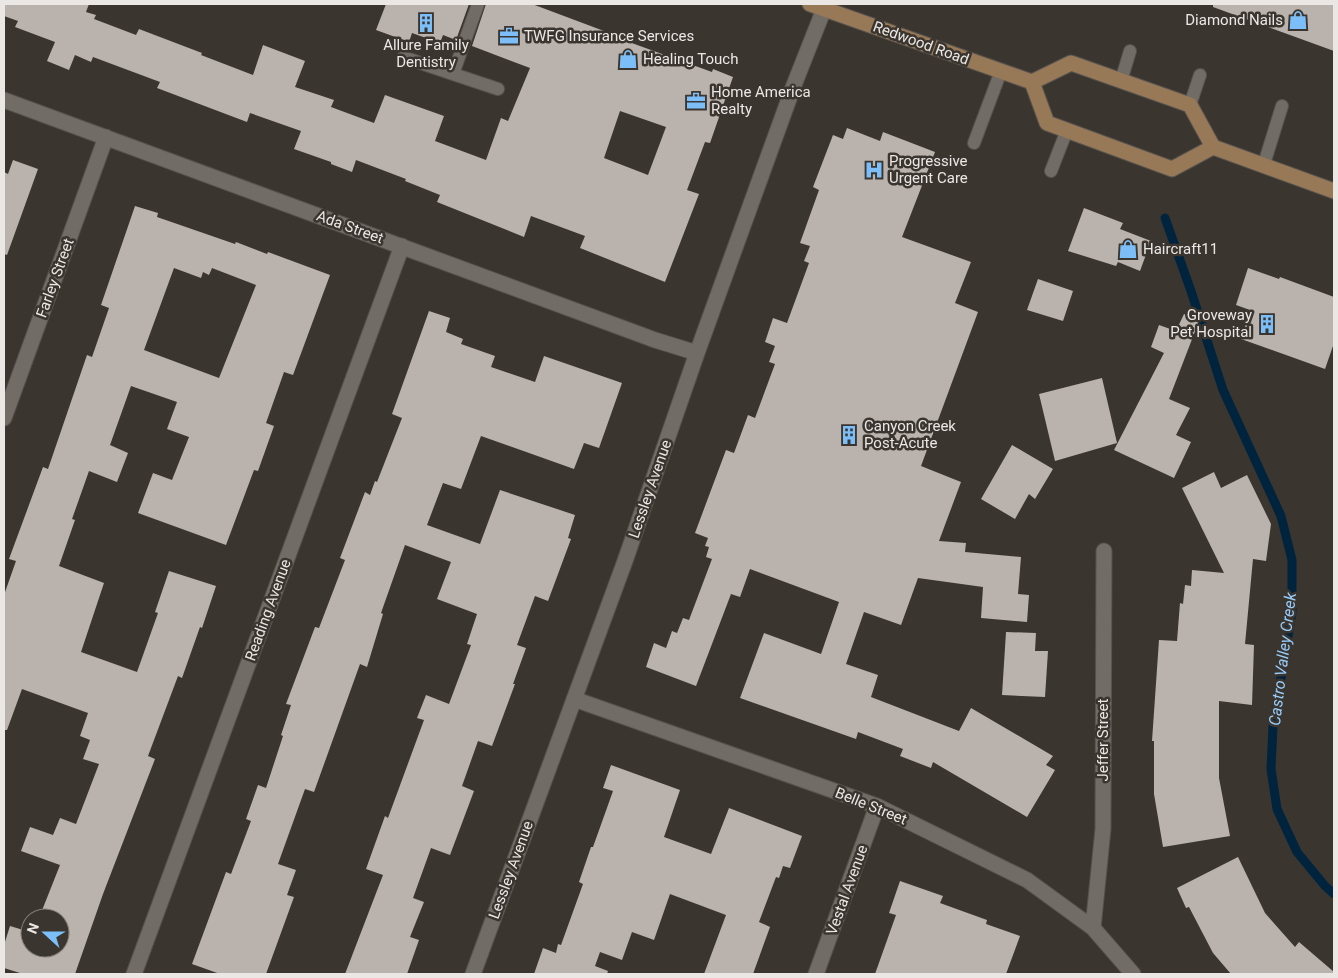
<svg xmlns="http://www.w3.org/2000/svg" width="1338" height="978" viewBox="0 0 1338 978" font-family="Roboto,sans-serif">
<style>
.lines{fill:none;stroke-linecap:round;stroke-linejoin:round}
.stream{stroke:#01243e;stroke-width:9}
.building{fill:#bab3ad;fill-rule:evenodd}
.lane-casing{stroke:#56524d;stroke-width:14}
.street-casing{stroke:#56524d;stroke-width:17}
.secondary-casing{stroke:#56524d;stroke-width:17}
.lane{stroke:#726c66;stroke-width:12}
.street{stroke:#726c66;stroke-width:15}
.secondary{stroke:#977958;stroke-width:15}
.labels{text-anchor:middle;stroke-width:5;stroke-linejoin:round;paint-order:stroke}
.poi-label{font-size:15px;fill:#ebe7e4;stroke:#3b3530;text-anchor:start}
.street-label{font-size:15px;fill:#ebe7e4;stroke:#3b3530}
.water-label{font-size:16px;font-style:italic;fill:#98cefd;stroke:#3b3530}
</style>
<rect width="100%" height="100%" fill="#3b3530"/>
<g class="lines">
<path class="stream" d="M 1165,218 L 1191,291 L 1223,390 L 1281,516 L 1292,560 L 1292,612 L 1273,726 L 1271,769 L 1277,809 L 1297,852 L 1325,886 L 1334,894"/>
</g>
<path class="building" d="M 4,4 L 89,4 L 86,12 L 96,15 L 94,19 L 136,35 L 139,29 L 202,53 L 201,55 L 253,75 L 263,45 L 305,61 L 295,87 L 334,100 L 331,107 L 374,123 L 385,95 L 444,116 L 435,141 L 486,160 L 501,118 L 508,121 L 530,68 L 472,46 L 486,4 L 532,4 L 604,31 L 604,33 L 712,72 L 713,69 L 733,77 L 710,143 L 705,142 L 687,190 L 699,194 L 665,282 L 580,248 L 585,236 L 531,216 L 524,237 L 437,202 L 440,195 L 405,181 L 406,179 L 356,160 L 352,172 L 331,164 L 331,162 L 294,149 L 301,131 L 250,113 L 247,122 L 157,88 L 160,82 L 93,57 L 91,62 L 75,55 L 69,70 L 47,61 L 55,42 L 15,27 L 18,21 L 4,16 ZM 620,111 L 666,127 L 648,175 L 604,158 Z
M 386,4 L 469,4 L 456,40 L 443,35 L 440,43 L 412,33 L 409,42 L 376,30 Z
M 1213,4 L 1334,4 L 1334,51 L 1213,7 Z
M 847,128 L 880,141 L 883,132 L 935,152 L 902,237 L 971,262 L 955,303 L 978,312 L 921,466 L 961,482 L 939,541 L 966,543 L 965,552 L 1021,557 L 1018,594 L 1029,595 L 1027,622 L 981,618 L 983,587 L 918,578 L 901,625 L 864,612 L 846,664 L 878,675 L 871,697 L 959,731 L 971,708 L 1053,756 L 1046,765 L 1055,770 L 1027,817 L 933,762 L 931,768 L 900,756 L 903,749 L 858,732 L 856,739 L 740,698 L 764,633 L 821,654 L 839,602 L 750,569 L 740,597 L 731,594 L 696,686 L 646,667 L 654,643 L 666,648 L 672,631 L 677,633 L 683,618 L 689,620 L 712,559 L 706,557 L 709,547 L 705,546 L 708,538 L 695,533 L 726,450 L 734,453 L 748,415 L 755,418 L 775,364 L 769,362 L 775,346 L 765,342 L 773,318 L 787,323 L 809,263 L 804,261 L 810,246 L 800,243 L 819,190 L 813,187 L 833,135 L 843,139 Z
M 13,160 L 38,169 L 7,255 L 4,254 L 4,172 L 8,174 Z
M 135,206 L 158,213 L 157,217 L 235,244 L 236,242 L 267,254 L 268,252 L 330,275 L 293,375 L 284,372 L 266,423 L 274,426 L 258,471 L 254,470 L 226,545 L 138,513 L 153,473 L 172,480 L 189,437 L 167,429 L 177,402 L 131,386 L 110,445 L 128,453 L 117,482 L 89,471 L 72,519 L 75,520 L 59,566 L 104,583 L 81,652 L 137,672 L 158,613 L 155,612 L 169,571 L 216,586 L 202,628 L 200,627 L 182,678 L 178,676 L 148,756 L 155,759 L 103,894 L 75,974 L 23,974 L 4,968 L 4,945 L 10,926 L 30,932 L 30,948 L 60,948 L 60,918 L 39,918 L 60,865 L 21,851 L 30,827 L 53,835 L 60,818 L 76,824 L 99,764 L 83,759 L 90,740 L 80,736 L 88,713 L 22,689 L 7,730 L 4,730 L 4,595 L 16,561 L 9,559 L 43,467 L 48,469 L 87,355 L 92,357 L 109,308 L 101,305 ZM 174,268 L 201,278 L 203,272 L 209,275 L 212,268 L 256,285 L 219,378 L 144,350 Z
M 1084,208 L 1123,223 L 1120,229 L 1151,241 L 1140,271 L 1118,262 L 1116,266 L 1068,251 Z
M 1248,268 L 1279,279 L 1280,277 L 1334,297 L 1334,343 L 1325,369 L 1241,339 L 1250,310 L 1236,305 Z
M 1038,279 L 1073,291 L 1063,321 L 1027,310 Z
M 429,311 L 450,318 L 446,332 L 463,339 L 461,344 L 495,356 L 491,367 L 535,382 L 544,356 L 622,383 L 599,448 L 584,443 L 574,469 L 481,436 L 461,489 L 443,483 L 427,525 L 480,544 L 500,490 L 575,515 L 568,538 L 571,539 L 548,601 L 535,596 L 517,645 L 526,648 L 513,684 L 515,684 L 492,746 L 478,741 L 462,786 L 474,791 L 450,855 L 431,848 L 413,898 L 424,902 L 410,937 L 419,940 L 407,974 L 345,974 L 383,875 L 366,869 L 385,816 L 388,818 L 424,720 L 417,718 L 426,695 L 449,704 L 471,645 L 467,644 L 477,614 L 437,599 L 451,562 L 405,545 L 381,613 L 383,614 L 367,667 L 360,664 L 314,792 L 305,789 L 278,864 L 296,870 L 287,895 L 294,897 L 266,974 L 220,974 L 192,964 L 226,872 L 231,874 L 251,821 L 246,819 L 258,785 L 266,788 L 283,736 L 281,735 L 291,705 L 286,704 L 315,627 L 319,628 L 345,560 L 340,558 L 365,492 L 370,495 L 375,481 L 377,482 L 402,418 L 392,414 Z
M 1184,314 L 1199,321 L 1169,399 L 1190,408 L 1176,435 L 1191,442 L 1174,478 L 1114,450 L 1164,353 L 1151,347 L 1159,325 L 1176,331 Z
M 1102,378 L 1117,443 L 1055,461 L 1039,394 Z
M 1012,445 L 1053,469 L 1035,499 L 1029,494 L 1015,519 L 981,499 Z
M 1214,472 L 1221,488 L 1247,475 L 1271,524 L 1266,561 L 1253,559 L 1245,644 L 1254,645 L 1252,705 L 1219,701 L 1219,778 L 1230,836 L 1163,847 L 1154,794 L 1154,741 L 1152,741 L 1159,640 L 1177,641 L 1180,603 L 1183,604 L 1185,585 L 1191,586 L 1192,570 L 1224,573 L 1182,488 Z
M 1006,632 L 1036,633 L 1035,651 L 1048,651 L 1045,697 L 1002,695 Z
M 611,765 L 680,790 L 664,837 L 711,854 L 729,808 L 802,836 L 790,868 L 783,866 L 779,878 L 776,877 L 759,922 L 770,927 L 753,974 L 704,974 L 726,915 L 670,894 L 654,940 L 632,932 L 622,960 L 600,952 L 595,966 L 608,971 L 607,974 L 534,974 L 543,948 L 556,953 L 558,944 L 561,945 L 583,884 L 579,882 L 591,847 L 593,847 L 613,791 L 603,788 Z
M 1238,857 L 1265,913 L 1295,947 L 1299,942 L 1334,972 L 1334,974 L 1231,974 L 1213,953 L 1189,907 L 1186,908 L 1177,888 Z
M 900,881 L 943,896 L 940,903 L 987,920 L 986,924 L 1020,936 L 1006,974 L 875,974 L 896,915 L 889,913 Z"/>
<g class="lines">
<g class="lane-casing">
<path id="lane" d="M 478,4 L 453,74 L 498,89
M 403,57 L 453,74
M 1121,81 L 1130,51
M 1190,105 L 1200,75
M 974,143 L 1001,71
M 1264,164 L 1282,106
M 1051,171 L 1067,130"/>
</g>
<g class="street-casing">
<path id="street" d="M 4,100 L 655,340 L 697,353
M 4,418 L 106,137
M 574,699 L 877,806 L 1027,880 L 1093,928 L 1133,974
M 1093,928 L 1103,829 L 1104,551
M 134,974 L 402,246
M 473,974 L 625,561 L 697,353 L 794,85 L 826,4
M 816,974 L 877,806"/>
</g>
<g class="secondary-casing">
<path id="secondary" d="M 810,4 L 1032,82 L 1071,63 L 1190,105 L 1213,147 L 1334,191
M 1032,82 L 1047,123 L 1172,169 L 1213,147"/>
</g>
<use href="#lane" class="lane"/>
<use href="#street" class="street"/>
<use href="#secondary" class="secondary"/>
</g>
<defs>
<g id="shop-bare" transform="scale(1.5)"><path d="M-5-2.5h2.3a2.7 3.5 0 0 1 5.4 0H5L5.5 6h-11ZM-1.5-2.5h3a1.5 2.3 0 0 0-3 0Z" fill="#7bbef8" stroke="#3b3530" stroke-width="2.5" paint-order="stroke"/></g>
<g id="building-bare" transform="scale(1.5)"><path d="M-4-6H4V6H1V3H-1V6H-4ZM-2.5-4.3h1.7v1.8h-1.7ZM.8-4.3h1.7v1.8H.8ZM-2.5-1h1.7V.8h-1.7ZM.8-1h1.7V.8H.8Z" fill="#7bbef8" stroke="#3b3530" stroke-width="2.5" paint-order="stroke"/></g>
<g id="office-bare" transform="scale(1.5)"><path d="M-6-3h4V-5.5h4V-3h4V5H-6ZM-1-4.5V-3h2v-1.5ZM-6 0V1H6V0Z" fill="#7bbef8" stroke="#3b3530" stroke-width="2.5" paint-order="stroke"/></g>
<g id="hospital-bare" transform="scale(1.5)"><path d="M-5-5h3v3.5h4V-5h3V5h-3V1.5h-4V5h-3Z" fill="#7bbef8" stroke="#3b3530" stroke-width="2.5" paint-order="stroke"/></g>
</defs>
<g fill-rule="evenodd">
<use href="#shop-bare" x="1298" y="20"/>
<use href="#building-bare" x="426" y="23"/>
<use href="#office-bare" x="509" y="36"/>
<use href="#shop-bare" x="628" y="59"/>
<use href="#office-bare" x="696" y="101"/>
<use href="#hospital-bare" x="874" y="170"/>
<use href="#shop-bare" x="1128" y="249"/>
<use href="#building-bare" x="1267" y="324"/>
<use href="#building-bare" x="849" y="435"/>
</g>
<g class="labels">
<g class="poi-label">
<text x="1283" y="25" text-anchor="end">Diamond Nails</text>
<text x="524" y="41">TWFG Insurance Services</text>
<text x="426" y="50" text-anchor="middle">Allure Family<tspan x="426" dy="17">Dentistry</tspan></text>
<text x="643" y="64">Healing Touch</text>
<text x="711" y="97">Home America<tspan x="711" dy="17">Realty</tspan></text>
<text x="889" y="166">Progressive<tspan x="889" dy="17">Urgent Care</tspan></text>
<text x="1143" y="254">Haircraft11</text>
<text x="1252" y="320" text-anchor="end">Groveway<tspan x="1252" dy="17">Pet Hospital</tspan></text>
<text x="864" y="431">Canyon Creek<tspan x="864" dy="17">Post-Acute</tspan></text>
</g>
<g class="street-label">
<text transform="translate(921 43) rotate(20)" y="5">Redwood Road</text>
<text transform="translate(350 227) rotate(20)" y="5">Ada Street</text>
<text transform="translate(55 278) rotate(-70)" y="5">Farley Street</text>
<text transform="translate(650 489) rotate(-71)" y="5">Lessley Avenue</text>
<text transform="translate(268 610) rotate(-70)" y="5">Reading Avenue</text>
<text transform="translate(1103 740) rotate(-90)" y="5">Jeffer Street</text>
<text transform="translate(871 806) rotate(22)" y="5">Belle Street</text>
<text transform="translate(511 870) rotate(-70)" y="5">Lessley Avenue</text>
<text transform="translate(847 890) rotate(-70)" y="5">Vestal Avenue</text>
</g>
<g class="water-label">
<text transform="translate(1282 659) rotate(-83)" y="6">Castro Valley Creek</text>
</g>
</g>
<rect width="1338" height="978" fill="none" stroke="#ebe7e4" stroke-width="10"/>
<g transform="translate(45 933) rotate(291)"><circle r="24" fill="#3b3530" stroke="#817c78"/>
<path d="M0-4L9 19L0 12L-9 19Z" fill="#7bbef8"/>
<text y="-8" font-size="14" font-weight="bold" text-anchor="middle" fill="#ebe7e4">N</text>
</g>
</svg>
